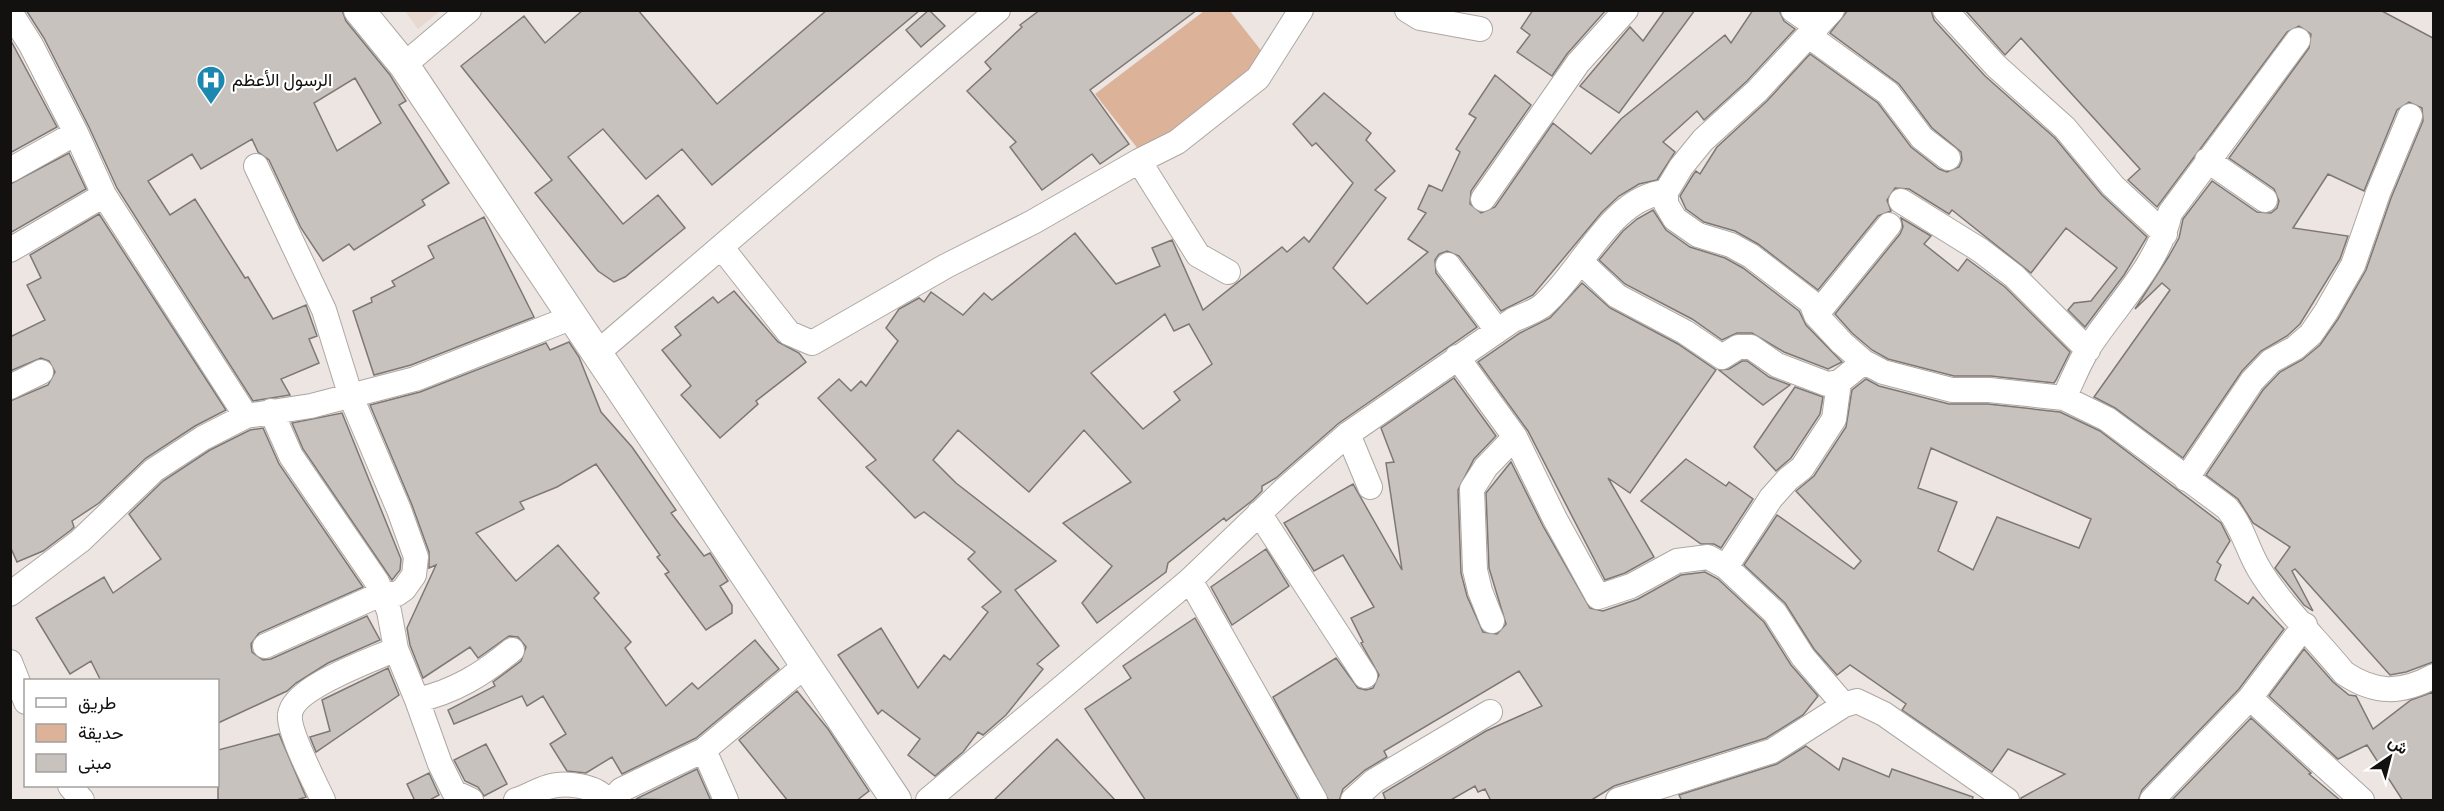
<svg xmlns="http://www.w3.org/2000/svg" width="2444" height="811" viewBox="0 0 2444 811" font-family="'Source Serif 4',Vazirmatn,serif">
<style>
.built{fill:#e7d9d0}
.green{fill:#dcb299}
.building{fill:#c8c2be;stroke:#7e7874;stroke-width:1.5;fill-rule:evenodd}
.lines{fill:none;stroke-linecap:round;stroke-linejoin:round}
.minor-casing{stroke:#aea7a3;stroke-width:26}
.tertiary-casing{stroke:#aea7a3;stroke-width:32}
.minor{stroke:#fff;stroke-width:24}
.tertiary{stroke:#fff;stroke-width:30}
.labels{text-anchor:middle;stroke-width:4.5;stroke-linejoin:round;paint-order:stroke}
.poi-label{font-size:18px;fill:#13110f;stroke:#fff;text-anchor:start}
</style>
<rect width="100%" height="100%" fill="#ece5e1"/>
<path class="built" d="M 405,11 L 440,11 L 418,29 Z"/>
<path class="green" d="M 1204,11 L 1230,11 L 1267,58 L 1142,154 L 1095,94 Z"/>
<path class="building" d="M 26,10 L 342,10 L 346,21 L 390,75 L 406,101 L 399,105 L 449,183 L 422,200 L 425,205 L 354,250 L 349,244 L 323,261 L 301,228 L 269,160 L 258,152 L 252,139 L 201,169 L 192,154 L 148,181 L 170,215 L 195,199 L 245,278 L 248,277 L 273,319 L 306,305 L 317,336 L 309,339 L 319,363 L 281,379 L 290,395 L 253,401 L 117,188 L 89,127 L 44,38 ZM 355,78 L 381,123 L 337,151 L 314,103 Z
M 583,10 L 638,10 L 717,104 L 827,10 L 920,10 L 712,185 L 682,149 L 646,179 L 603,129 L 568,157 L 623,224 L 658,195 L 685,228 L 625,277 L 614,282 L 598,271 L 535,193 L 552,180 L 461,66 L 524,16 L 545,43 Z
M 929,10 L 945,26 L 921,47 L 906,30 Z
M 1040,10 L 1197,10 L 1090,90 L 1129,144 L 1100,164 L 1092,154 L 1042,190 L 1010,147 L 1016,142 L 967,91 L 991,69 L 985,62 L 1022,27 L 1020,25 Z
M 1533,10 L 1606,10 L 1567,54 L 1552,76 L 1517,52 L 1530,35 L 1521,28 Z
M 1665,10 L 1695,10 L 1619,113 L 1580,86 L 1630,27 L 1643,41 Z
M 1753,10 L 1779,10 L 1784,21 L 1795,29 L 1747,81 L 1704,120 L 1697,111 L 1663,142 L 1675,152 L 1657,180 L 1639,184 L 1619,196 L 1602,212 L 1533,295 L 1501,311 L 1459,256 L 1447,251 L 1439,254 L 1435,260 L 1436,273 L 1477,327 L 1339,423 L 1276,478 L 1262,486 L 1262,491 L 1253,500 L 1226,521 L 1224,518 L 1168,563 L 1166,572 L 1097,623 L 1082,603 L 1112,566 L 1063,523 L 1131,482 L 1084,430 L 1029,492 L 958,430 L 933,460 L 956,483 L 1056,561 L 1015,590 L 1059,646 L 1037,664 L 1043,669 L 1006,715 L 983,735 L 978,732 L 963,752 L 935,776 L 908,755 L 920,739 L 882,710 L 878,714 L 838,655 L 881,628 L 918,688 L 944,655 L 950,660 L 988,612 L 982,607 L 1001,592 L 968,559 L 975,552 L 924,512 L 915,518 L 866,467 L 876,460 L 818,398 L 839,379 L 851,391 L 861,381 L 866,386 L 898,341 L 886,328 L 899,309 L 919,298 L 924,302 L 931,292 L 963,315 L 984,293 L 992,300 L 1075,233 L 1116,284 L 1160,266 L 1152,248 L 1172,240 L 1203,310 L 1282,247 L 1287,252 L 1304,237 L 1309,242 L 1353,183 L 1316,143 L 1312,146 L 1293,124 L 1324,93 L 1371,133 L 1366,140 L 1395,171 L 1375,190 L 1386,198 L 1333,268 L 1367,304 L 1428,252 L 1408,239 L 1426,213 L 1418,209 L 1429,185 L 1442,191 L 1460,152 L 1456,149 L 1476,118 L 1469,114 L 1495,75 L 1531,105 L 1471,191 L 1470,204 L 1481,213 L 1495,207 L 1553,123 L 1591,154 L 1621,119 L 1725,35 L 1731,43 ZM 1165,314 L 1174,331 L 1189,324 L 1212,364 L 1174,392 L 1180,400 L 1143,429 L 1091,373 Z
M 1848,10 L 1931,10 L 1934,20 L 1985,76 L 2055,138 L 2102,195 L 2147,237 L 2124,275 L 2085,327 L 2068,310 L 2074,303 L 2091,301 L 2117,268 L 2066,228 L 2031,273 L 1952,210 L 1949,214 L 1909,189 L 1895,188 L 1887,200 L 1891,211 L 1878,216 L 1818,290 L 1758,244 L 1735,231 L 1704,222 L 1686,209 L 1680,196 L 1693,175 L 1696,171 L 1700,174 L 1717,147 L 1767,101 L 1810,54 L 1878,103 L 1911,147 L 1939,169 L 1947,172 L 1959,167 L 1962,160 L 1961,152 L 1932,128 L 1899,84 L 1830,33 Z
M 1965,10 L 2380,10 L 2433,38 L 2433,662 L 2406,672 L 2390,675 L 2295,569 L 2292,571 L 2313,611 L 2304,605 L 2275,568 L 2290,547 L 2253,523 L 2238,499 L 2206,475 L 2263,390 L 2280,372 L 2302,360 L 2320,345 L 2338,319 L 2366,270 L 2391,198 L 2423,121 L 2422,108 L 2409,102 L 2397,110 L 2364,191 L 2328,174 L 2293,228 L 2348,236 L 2340,259 L 2300,324 L 2287,336 L 2261,351 L 2242,371 L 2183,458 L 2115,408 L 2094,397 L 2170,290 L 2162,283 L 2135,309 L 2169,256 L 2179,238 L 2183,219 L 2212,181 L 2257,212 L 2271,213 L 2277,208 L 2279,201 L 2274,189 L 2229,158 L 2309,48 L 2311,34 L 2299,26 L 2287,32 L 2157,207 L 2128,180 L 2140,169 L 2021,38 L 2005,55 Z
M 10,39 L 57,127 L 10,153 Z
M 69,153 L 86,189 L 10,233 L 10,184 Z
M 1653,210 L 1666,230 L 1690,247 L 1725,258 L 1743,268 L 1799,311 L 1806,325 L 1842,362 L 1828,369 L 1784,352 L 1752,333 L 1737,333 L 1722,340 L 1692,319 L 1625,284 L 1599,260 L 1623,231 L 1637,219 Z
M 99,214 L 226,410 L 195,426 L 146,458 L 99,503 L 72,521 L 74,527 L 71,530 L 43,551 L 17,562 L 10,546 L 10,401 L 48,385 L 55,372 L 49,361 L 41,358 L 10,371 L 10,337 L 45,320 L 27,285 L 41,278 L 30,255 Z
M 484,217 L 534,317 L 411,365 L 374,375 L 353,311 L 372,302 L 371,298 L 395,286 L 392,281 L 434,258 L 428,246 Z
M 1901,218 L 1931,236 L 1924,244 L 1958,271 L 1967,259 L 2005,287 L 2070,352 L 2056,380 L 2054,383 L 1991,376 L 1954,376 L 1888,359 L 1872,350 L 1852,333 L 1835,314 L 1900,234 L 1903,227 Z
M 1582,283 L 1610,308 L 1678,344 L 1716,370 L 1630,493 L 1608,478 L 1654,557 L 1625,573 L 1605,580 L 1528,431 L 1478,362 L 1520,333 L 1550,318 Z
M 734,291 L 778,342 L 799,353 L 806,362 L 756,401 L 758,404 L 720,438 L 681,395 L 691,386 L 662,350 L 681,335 L 675,327 L 713,297 L 718,303 Z
M 569,342 L 579,357 L 601,412 L 632,447 L 676,510 L 671,513 L 704,556 L 710,553 L 728,581 L 720,586 L 732,605 L 732,613 L 706,630 L 665,574 L 669,572 L 657,557 L 660,555 L 596,464 L 557,487 L 520,502 L 524,509 L 476,533 L 516,581 L 558,545 L 599,593 L 594,598 L 631,642 L 625,648 L 666,706 L 692,683 L 698,689 L 755,640 L 779,669 L 696,738 L 622,774 L 612,757 L 586,773 L 567,771 L 550,744 L 566,734 L 543,696 L 527,706 L 522,696 L 454,724 L 448,710 L 495,686 L 493,682 L 521,661 L 526,647 L 518,637 L 509,636 L 478,658 L 470,647 L 423,678 L 410,645 L 407,628 L 436,565 L 429,568 L 429,552 L 412,505 L 370,405 L 420,392 L 546,343 L 550,350 Z
M 1742,361 L 1747,361 L 1769,377 L 1790,385 L 1763,405 L 1719,370 L 1729,369 Z
M 1454,378 L 1496,436 L 1474,459 L 1458,490 L 1461,573 L 1467,596 L 1483,632 L 1497,634 L 1506,624 L 1489,568 L 1486,493 L 1511,462 L 1543,526 L 1590,608 L 1603,611 L 1638,599 L 1681,575 L 1705,572 L 1718,579 L 1764,622 L 1791,665 L 1818,696 L 1803,715 L 1766,738 L 1614,786 L 1590,801 L 1491,801 L 1485,789 L 1478,792 L 1475,786 L 1449,801 L 1386,801 L 1383,793 L 1486,731 L 1542,706 L 1519,671 L 1384,751 L 1387,757 L 1365,770 L 1343,789 L 1339,801 L 1329,801 L 1273,697 L 1336,658 L 1358,688 L 1366,690 L 1373,688 L 1379,675 L 1361,643 L 1363,642 L 1351,618 L 1374,607 L 1343,555 L 1314,571 L 1284,523 L 1353,484 L 1402,570 L 1386,463 L 1394,462 L 1381,428 Z
M 1866,379 L 1879,386 L 1949,404 L 1988,404 L 2060,412 L 2100,431 L 2221,523 L 2230,541 L 2217,562 L 2221,565 L 2215,580 L 2248,604 L 2253,597 L 2284,629 L 2239,689 L 2142,790 L 2138,801 L 2021,801 L 2021,798 L 2065,774 L 2008,749 L 1992,772 L 1902,710 L 1906,704 L 1850,665 L 1837,675 L 1814,649 L 1785,603 L 1744,565 L 1777,515 L 1854,569 L 1861,561 L 1796,491 L 1814,476 L 1846,427 L 1852,390 ZM 1931,448 L 2091,519 L 2079,548 L 1997,517 L 1973,570 L 1938,551 L 1957,502 L 1918,488 Z
M 1795,387 L 1823,397 L 1820,414 L 1791,458 L 1776,471 L 1754,447 Z
M 342,413 L 401,559 L 400,570 L 392,580 L 303,449 L 292,423 Z
M 263,428 L 279,464 L 363,587 L 259,633 L 251,644 L 252,652 L 263,660 L 271,659 L 367,616 L 380,640 L 328,663 L 296,683 L 287,691 L 218,723 L 218,681 L 101,681 L 91,661 L 70,674 L 36,618 L 104,577 L 113,593 L 161,559 L 129,514 L 163,481 L 210,450 L 250,430 Z
M 1686,459 L 1726,486 L 1729,482 L 1753,499 L 1721,548 L 1714,544 L 1701,544 L 1641,501 Z
M 1266,549 L 1289,586 L 1232,625 L 1211,587 Z
M 1195,618 L 1299,801 L 1146,801 L 1085,709 L 1131,678 L 1123,666 Z
M 2304,649 L 2333,682 L 2349,695 L 2356,696 L 2373,729 L 2411,700 L 2433,692 L 2433,801 L 2403,801 L 2367,745 L 2338,759 L 2269,696 Z
M 388,668 L 399,695 L 316,752 L 310,737 L 330,731 L 322,700 Z
M 797,691 L 828,729 L 869,791 L 856,801 L 788,801 L 739,740 Z
M 2251,718 L 2311,773 L 2309,774 L 2341,801 L 2171,801 Z
M 279,734 L 306,797 L 294,801 L 218,801 L 218,750 Z
M 1057,739 L 1116,801 L 993,801 Z
M 486,744 L 507,784 L 484,796 L 478,787 L 465,781 L 454,760 Z
M 1806,746 L 1839,770 L 1843,758 L 1889,777 L 1892,769 L 1973,797 L 1972,801 L 1682,801 L 1679,795 L 1777,764 Z
M 697,769 L 711,801 L 636,799 Z
M 429,773 L 439,795 L 428,801 L 415,801 L 407,784 Z"/>
<g class="lines">
<g class="minor-casing">
<path id="minor" d="M 1407,10 L 1420,18 L 1480,29
M 1793,10 L 1817,27
M 1832,10 L 1757,91 L 1703,140 L 1681,167 L 1666,192 L 1666,204 L 1675,219 L 1698,235 L 1731,245 L 1751,256 L 1811,302 L 1816,315 L 1842,343 L 1864,362 L 1883,372 L 1952,390 L 1989,390 L 2064,398 L 2107,419 L 2227,508 C 2243,527 2247,549 2259,569 C 2279,603 2318,641 2344,673 C 2375,694 2401,694 2434,676
M 1945,10 L 1996,66 L 2065,128 L 2113,186 L 2165,234
M 10,12 L 31,45 L 76,133 L 104,195 L 246,416
M 1809,36 L 1888,93 L 1922,138 L 1948,158
M 404,65 L 469,10
M 2207,160 L 2265,200
M 1139,161 L 1198,255 L 1228,272
M 256,166 L 324,310 L 351,397 L 399,510 L 416,557 L 414,575 L 404,589 L 397,594 L 381,594 L 265,646
M 10,170 L 76,133
M 1483,199 L 1578,63 L 1626,10
M 1901,201 L 1980,250 L 2014,276 L 2088,350
M 722,248 L 789,333 L 812,343 L 946,266 L 1033,222 L 1139,161 L 1177,142 L 1258,78 L 1301,10
M 10,250 L 104,195
M 1581,262 L 1617,296 L 1685,332 L 1722,357 L 1738,347 L 1751,347 L 1777,365 L 1827,384 L 1839,382 L 1864,362
M 1448,265 L 1497,330
M 1816,315 L 1889,225
M 597,353 L 998,10
M 1457,357 L 1515,437 L 1555,519 L 1598,597 L 1631,586 L 1677,561 L 1708,557 L 1726,567 L 1775,613 L 1803,657 L 1844,705 L 1857,701 L 1884,714 L 2007,800
M 10,387 L 41,372
M 2064,398 C 2072,381 2079,363 2089,347 C 2117,304 2159,264 2170,213 L 2298,40
M 271,411 L 291,456 L 377,582 L 389,611 L 396,649 L 417,700 C 454,692 483,674 512,650
M 1348,434 L 1370,487
M 2186,479 L 2252,381 L 2271,361 L 2295,348 L 2311,334 L 2326,312 L 2353,265 L 2378,193 L 2410,116
M 1259,513 L 1365,676
M 1726,567 L 1771,498 L 1788,479 L 1802,468 L 1834,419 L 1839,382
M 1190,580 L 1315,800
M 10,594 L 80,541 L 154,470 L 203,438 L 246,416 L 311,406 L 415,379 L 573,317
M 1492,621 L 1480,591 L 1475,570 L 1472,489 L 1486,467 L 1515,437
M 10,662 L 26,702
M 2250,698 L 2362,800
M 417,700 L 440,764 L 454,792 L 471,800
M 704,750 L 726,800
M 70,786 L 82,800
M 323,800 C 315,783 288,731 290,715 C 292,687 373,660 396,649
M 516,800 C 527,797 537,790 548,787 C 564,782 597,785 606,800
M 612,800 L 621,790 L 704,750 L 806,665
M 928,800 L 1190,580 L 1285,489 L 1348,434 L 1513,320 C 1522,316 1534,312 1542,306 C 1582,272 1610,197 1666,192
M 1353,800 L 1374,781 L 1490,712
M 1618,800 L 1772,751 L 1844,705
M 2152,800 L 2250,698 L 2305,625"/>
</g>
<g class="tertiary-casing">
<path id="tertiary" d="M 359,10 L 404,65 L 896,800"/>
</g>
<use href="#minor" class="minor"/>
<use href="#tertiary" class="tertiary"/>
</g>
<defs>
<g id="hospital-pin" transform="scale(1.5)"><path d="M0 17L-7.5 6A9.5 9.5 0 1 1 7.5 6Z" fill="#1d88af" stroke="#fff"/><path d="M-5-5h3v3.5h4V-5h3V5h-3V1.5h-4V5h-3Z" fill="#fff"/></g>
</defs>
<g fill-rule="evenodd">
<use href="#hospital-pin" x="211" y="80"/>
</g>
<g class="labels">
<g class="poi-label">
<text x="232" y="86">الرسول الأعظم</text>
</g>
</g>
<rect width="2444" height="811" fill="none" stroke="#13110f" stroke-width="24"/>
<rect x="24" y="679" width="195" height="108" fill="#ffffff" stroke="#a1a09f" stroke-width="1.5"/>
<rect x="36" y="698" width="30" height="9" fill="#ffffff" stroke="#a1a09f" stroke-width="1.5"/>
<text x="78" y="709" font-size="18" fill="#13110f">طريق</text>
<rect x="36" y="724" width="30" height="18" fill="#dcb299" stroke="#a1a09f" stroke-width="1.5"/>
<text x="78" y="739" font-size="18" fill="#13110f">حديقة</text>
<rect x="36" y="754" width="30" height="18" fill="#c8c2be" stroke="#a1a09f" stroke-width="1.5"/>
<text x="78" y="769" font-size="18" fill="#13110f">مبنى</text>
<g transform="translate(2390 757) rotate(35)" stroke="#ffffff" stroke-width="4.5" paint-order="stroke">
<path d="M0-4.5L10 22L0 15L-10 22Z" fill="#13110f"/>
<text y="-9" font-size="16" font-weight="bold" text-anchor="middle" fill="#13110f">ش</text>
</g>
</svg>
